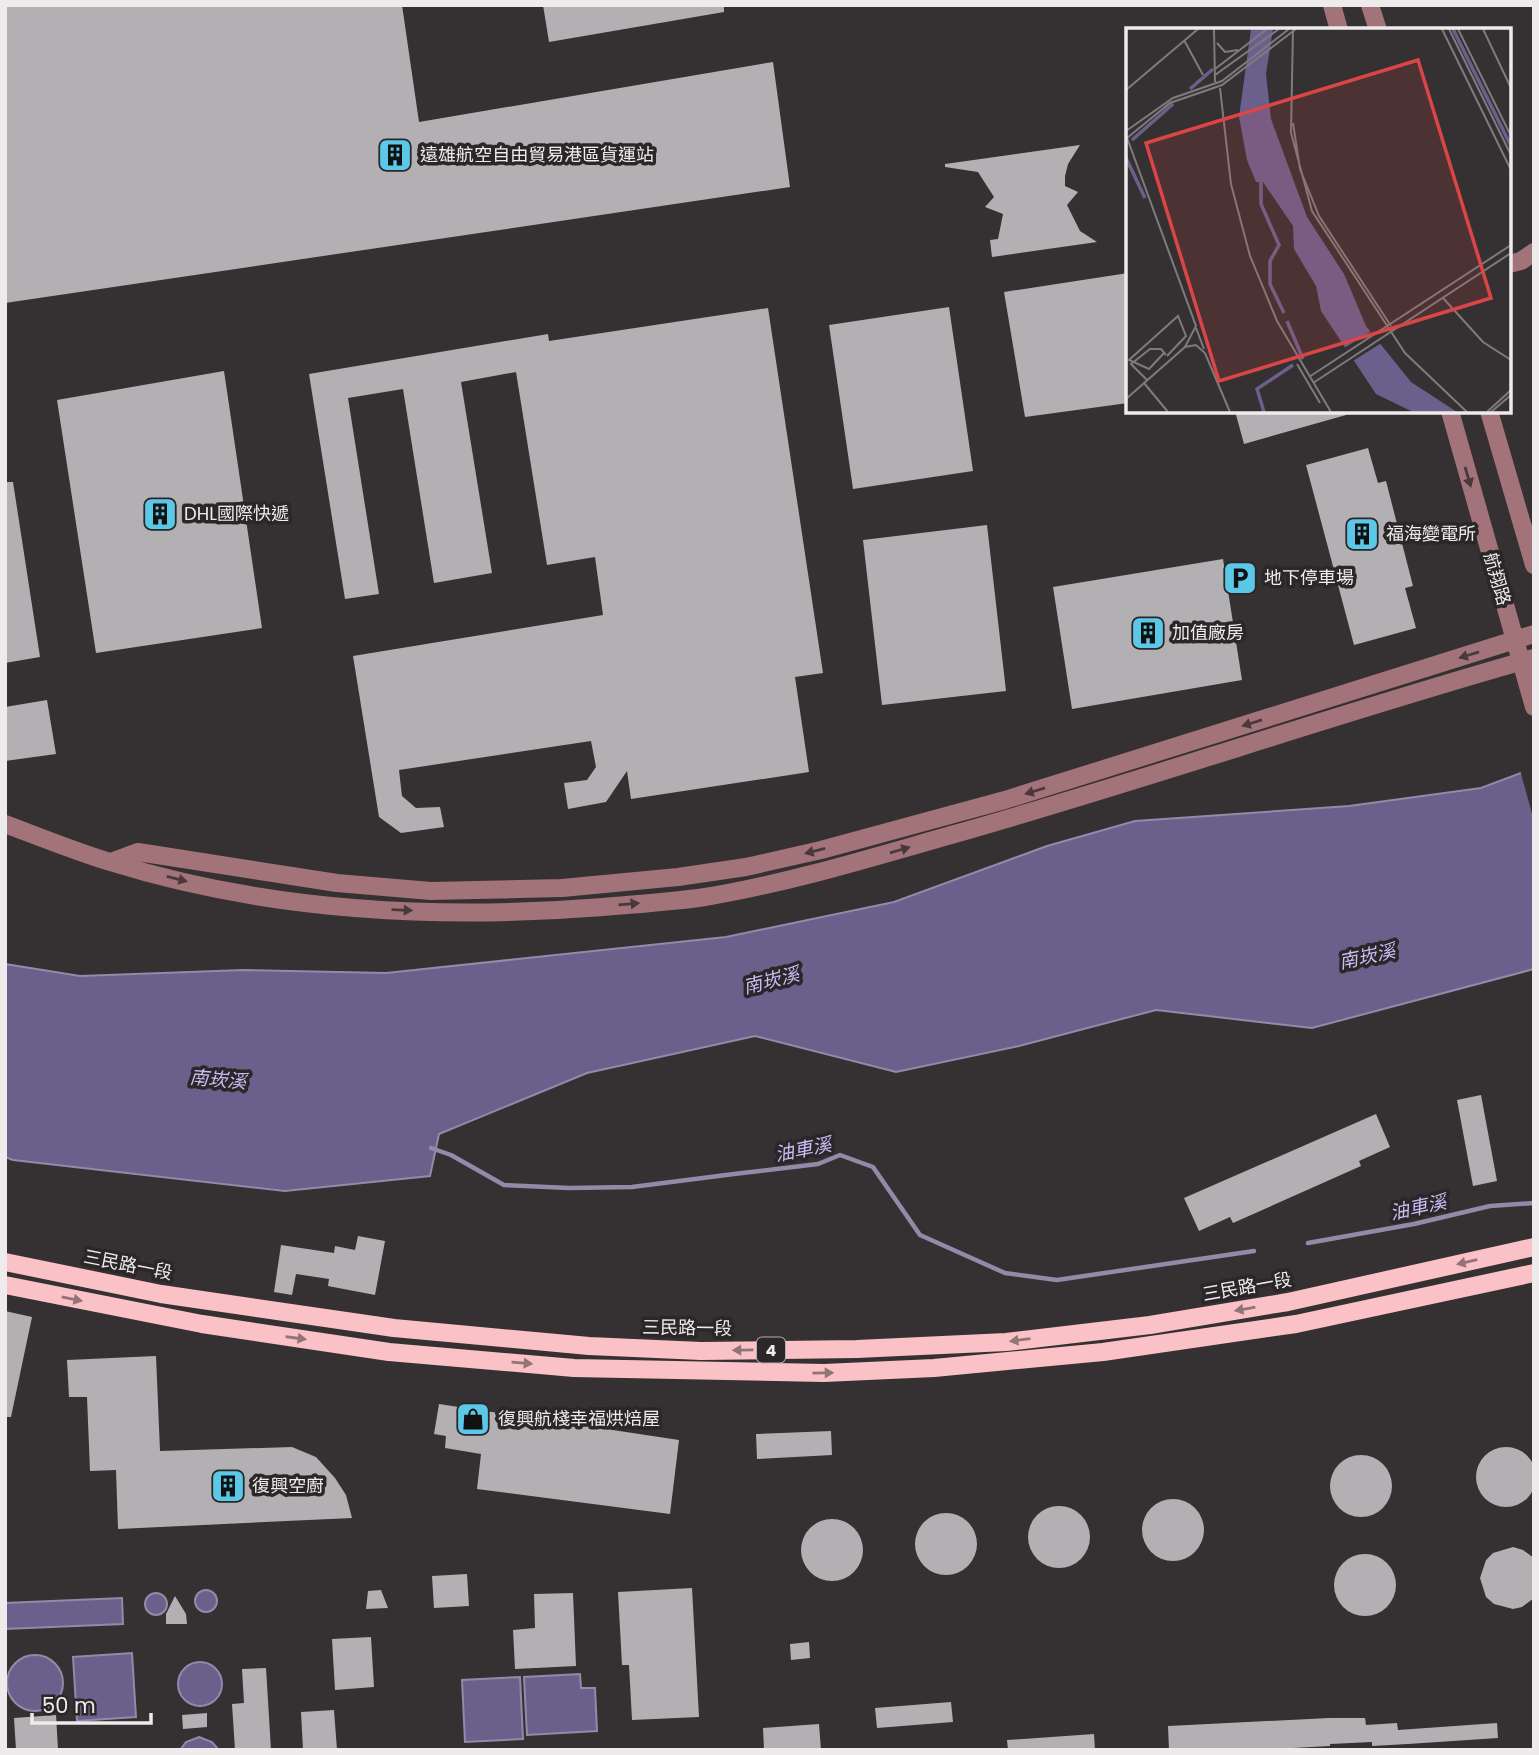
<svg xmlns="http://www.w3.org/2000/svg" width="1539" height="1755" viewBox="0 0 1539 1755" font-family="Poppins,'Noto Sans TC',sans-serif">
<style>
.water{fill:#6b608c;stroke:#928aa9;stroke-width:2}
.pier{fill:#353032}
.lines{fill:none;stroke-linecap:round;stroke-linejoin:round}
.stream{stroke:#928aa9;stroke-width:4.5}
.building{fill:#b3b0b4}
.minor{stroke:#a27378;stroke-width:18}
.major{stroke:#fac1c6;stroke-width:18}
.oneway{fill:#49393c}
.oneway2{fill:#927477}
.labels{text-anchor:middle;stroke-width:7;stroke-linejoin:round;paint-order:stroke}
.shield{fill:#2b2628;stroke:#b4b0b2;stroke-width:2}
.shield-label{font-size:16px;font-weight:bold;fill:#eeebed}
.poi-label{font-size:18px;fill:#eeebed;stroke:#2b2628;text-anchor:start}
.street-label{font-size:18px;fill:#eeebed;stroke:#2b2628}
.water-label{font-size:19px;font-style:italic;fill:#cabcf5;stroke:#2b2628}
.inset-river{fill:none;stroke:#6b608c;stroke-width:3.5}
.inset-road{fill:none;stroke:#7f7b7d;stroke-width:2}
.view{fill:#da4546;fill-opacity:0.15;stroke:#da4546;stroke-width:3.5}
.inset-edge{fill:none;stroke:#eeebed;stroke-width:3.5}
</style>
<rect width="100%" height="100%" fill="#353032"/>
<path class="water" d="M 1534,768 L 1534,969 L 1312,1028 L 1156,1010 L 1019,1046 L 896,1072 L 755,1036 L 587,1073 L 439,1134 L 430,1176 L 285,1191 L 13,1160 L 5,1157 L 5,964 L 80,976 L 243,970 L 386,973 L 726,937 L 894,902 L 1047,846 L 1135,821 L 1349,806 L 1481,788 Z
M195 1601a11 11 0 1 1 22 0a11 11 0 1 1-22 0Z
M145 1604a11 11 0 1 1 22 0a11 11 0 1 1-22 0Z
M 122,1598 L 123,1624 L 5,1629 L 5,1603 Z
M 132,1653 L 136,1717 L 77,1721 L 73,1657 Z
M7 1683a28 28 0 1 1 56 0a28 28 0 1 1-56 0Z
M178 1684a22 22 0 1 1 44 0a22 22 0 1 1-44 0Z
M 580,1674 L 581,1688 L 595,1688 L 597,1731 L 527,1735 L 524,1677 Z
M 520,1677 L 523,1739 L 465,1742 L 462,1680 Z
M 199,1737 L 212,1742 L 219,1750 L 180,1750 L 186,1742 Z"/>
<path class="pier" d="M 1534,764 L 1534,821 L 1520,770 Z"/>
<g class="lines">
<path class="stream" d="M 431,1148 L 451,1155 L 504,1185 L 569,1188 L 632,1187 L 734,1174 L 818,1164 L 840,1155 L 873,1167 L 920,1235 L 1005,1273 L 1057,1280 L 1254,1251
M 1308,1243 L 1414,1224 L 1490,1206 L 1534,1203"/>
</g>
<path class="building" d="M 5,5 L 402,5 L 419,122 L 773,62 L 790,187 L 5,303 Z
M 543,5 L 724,5 L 724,12 L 549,42 Z
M 1080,145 L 1068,164 L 1065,176 L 1065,186 L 1078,192 L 1067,205 L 1080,231 L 1097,242 L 992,257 L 990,240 L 998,239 L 1003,214 L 985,207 L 994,197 L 978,172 L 945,167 L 945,164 Z
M 1128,273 L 1128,403 L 1025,417 L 1004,292 Z
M 949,307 L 973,471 L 853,489 L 829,325 Z
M 768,308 L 823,673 L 795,677 L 809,772 L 631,799 L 627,771 L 606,802 L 568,809 L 564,783 L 587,780 L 596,767 L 591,741 L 399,770 L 402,796 L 416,808 L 440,807 L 444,827 L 401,833 L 379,817 L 353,656 L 603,615 L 595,557 L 547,565 L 516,372 L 461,382 L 492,573 L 434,583 L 403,389 L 348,398 L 379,594 L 345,599 L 309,374 L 548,334 L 549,341 Z
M 224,371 L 262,628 L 96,653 L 57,400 Z
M 1235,411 L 1346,411 L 1346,415 L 1244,444 Z
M 1368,448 L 1378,483 L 1386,481 L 1413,586 L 1405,588 L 1416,628 L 1354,645 L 1306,465 Z
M 5,482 L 13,482 L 40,657 L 5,663 Z
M 987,525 L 1006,691 L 882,705 L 863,540 Z
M 1223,559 L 1242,680 L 1072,709 L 1053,587 Z
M 47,700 L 56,754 L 5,761 L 5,707 Z
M 1481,1095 L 1497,1181 L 1473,1186 L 1457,1100 Z
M 1376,1114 L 1390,1147 L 1359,1161 L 1361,1166 L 1233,1223 L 1230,1217 L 1199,1231 L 1184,1198 Z
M 358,1236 L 385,1241 L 375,1295 L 328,1286 L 329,1279 L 296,1274 L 292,1295 L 274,1292 L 281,1245 L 334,1253 L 335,1246 L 355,1250 Z
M 5,1311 L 32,1317 L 11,1417 L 5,1417 Z
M 156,1356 L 160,1451 L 292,1447 L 316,1457 L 335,1478 L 346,1495 L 352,1518 L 118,1529 L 116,1470 L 90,1471 L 87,1397 L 69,1397 L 67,1360 Z
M 439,1404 L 679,1440 L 670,1514 L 477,1489 L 481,1454 L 445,1448 L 446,1436 L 434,1434 Z
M 831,1431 L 832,1455 L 757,1459 L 756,1434 Z
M1476 1477a30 30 0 1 1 60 0a30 30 0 1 1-60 0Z
M1330 1486a31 31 0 1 1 62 0a31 31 0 1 1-62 0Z
M1142 1530a31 31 0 1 1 62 0a31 31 0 1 1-62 0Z
M1028 1537a31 31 0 1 1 62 0a31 31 0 1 1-62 0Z
M915 1544a31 31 0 1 1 62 0a31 31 0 1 1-62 0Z
M801 1550a31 31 0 1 1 62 0a31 31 0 1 1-62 0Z
M 1513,1547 L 1523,1550 L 1534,1558 L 1534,1598 L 1522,1607 L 1513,1609 L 1494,1604 L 1486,1597 L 1480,1578 L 1486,1560 L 1493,1553 Z
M1334 1585a31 31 0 1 1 62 0a31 31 0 1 1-62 0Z
M 467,1574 L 469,1606 L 434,1608 L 432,1576 Z
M 692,1588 L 699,1717 L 632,1720 L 629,1665 L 622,1665 L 618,1592 Z
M 381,1590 L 388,1608 L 366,1609 L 368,1591 Z
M 573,1593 L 576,1666 L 515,1669 L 513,1630 L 535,1628 L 534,1594 Z
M 175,1596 L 186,1614 L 187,1624 L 166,1624 L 166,1614 Z
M 371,1637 L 374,1687 L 335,1690 L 332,1639 Z
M 809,1642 L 810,1658 L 791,1660 L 790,1644 Z
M 266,1668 L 271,1750 L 235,1750 L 232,1704 L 244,1703 L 242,1669 Z
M 951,1702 L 953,1722 L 877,1728 L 875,1708 Z
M 334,1710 L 337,1750 L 303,1750 L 301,1712 Z
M 207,1713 L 207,1727 L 183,1729 L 182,1715 Z
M 56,1715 L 58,1749 L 16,1750 L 14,1718 Z
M 1329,1718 L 1365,1718 L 1366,1725 L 1397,1723 L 1398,1730 L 1497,1723 L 1498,1738 L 1408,1744 L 1372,1746 L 1372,1742 L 1330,1744 L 1330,1746 L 1258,1750 L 1169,1750 L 1168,1726 Z
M 819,1724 L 821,1750 L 764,1750 L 763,1728 Z
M 1094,1734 L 1095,1750 L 1008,1750 L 1007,1740 Z"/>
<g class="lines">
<path class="minor" d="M 1332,5 L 1339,30
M 1370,5 L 1378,30
M 1509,264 L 1521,261 L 1534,252
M 1450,411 L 1534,707
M 1489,411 L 1534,565
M 5,824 C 40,837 74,851 110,862 C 267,911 439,920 603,907 C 637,904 672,902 705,897 C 789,883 870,858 951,835 C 1146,780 1338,713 1534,658
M 111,862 L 138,852 L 337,883 L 431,891 L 562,888 L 678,877 L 746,867 L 821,850 L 1005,800 L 1534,634"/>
<path class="major" d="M 5,1262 L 161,1294 L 394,1328 L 589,1346 L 701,1351 L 857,1349 L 1006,1342 L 1150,1325 L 1288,1302 L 1534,1247
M 5,1285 L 202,1324 L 389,1352 L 574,1368 L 824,1373 L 934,1368 L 1103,1352 L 1296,1324 L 1534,1273"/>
</g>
<defs><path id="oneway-solid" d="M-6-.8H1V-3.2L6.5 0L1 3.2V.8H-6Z" transform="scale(1.75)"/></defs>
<g class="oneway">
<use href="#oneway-solid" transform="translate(1468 477) rotate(74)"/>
<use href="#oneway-solid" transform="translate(1469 655) rotate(163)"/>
<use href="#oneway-solid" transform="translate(1252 723) rotate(163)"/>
<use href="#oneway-solid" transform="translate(1035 791) rotate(163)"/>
<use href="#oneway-solid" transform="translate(900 850) rotate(-16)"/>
<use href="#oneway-solid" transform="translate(815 851) rotate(166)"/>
<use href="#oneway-solid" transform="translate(177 879) rotate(14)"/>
<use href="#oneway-solid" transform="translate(629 904) rotate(-5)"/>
<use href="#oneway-solid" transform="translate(402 910) rotate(2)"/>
</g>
<g class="oneway2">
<use href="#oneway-solid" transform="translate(1467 1262) rotate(167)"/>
<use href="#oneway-solid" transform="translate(72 1299) rotate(11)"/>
<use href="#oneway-solid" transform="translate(1245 1309) rotate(170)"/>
<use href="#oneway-solid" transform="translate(296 1338) rotate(8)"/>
<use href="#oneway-solid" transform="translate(1020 1340) rotate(173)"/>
<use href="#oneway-solid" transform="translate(743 1350) rotate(179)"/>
<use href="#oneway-solid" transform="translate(522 1363) rotate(5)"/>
<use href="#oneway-solid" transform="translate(823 1373) rotate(-1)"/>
</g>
<defs>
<g id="building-square" transform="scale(1.75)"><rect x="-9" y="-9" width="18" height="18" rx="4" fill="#5ac8e6" stroke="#2b2628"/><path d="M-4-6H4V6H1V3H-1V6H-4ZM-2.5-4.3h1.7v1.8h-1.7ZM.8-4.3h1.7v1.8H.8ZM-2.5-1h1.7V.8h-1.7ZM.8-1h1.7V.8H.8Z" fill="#111"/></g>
<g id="parking-square" transform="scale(1.75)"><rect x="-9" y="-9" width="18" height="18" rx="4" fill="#5ac8e6" stroke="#2b2628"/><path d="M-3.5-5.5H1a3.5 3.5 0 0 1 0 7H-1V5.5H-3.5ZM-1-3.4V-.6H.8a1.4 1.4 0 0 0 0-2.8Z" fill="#111"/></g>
<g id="shop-square" transform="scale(1.75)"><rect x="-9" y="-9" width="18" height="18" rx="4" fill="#5ac8e6" stroke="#2b2628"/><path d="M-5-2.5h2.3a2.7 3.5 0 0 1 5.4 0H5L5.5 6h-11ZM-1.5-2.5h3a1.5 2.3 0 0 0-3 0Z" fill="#111"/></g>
</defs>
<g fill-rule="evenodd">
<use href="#building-square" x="395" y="155"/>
<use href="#building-square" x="160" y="514"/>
<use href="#building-square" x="1362" y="534"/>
<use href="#parking-square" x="1240" y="578"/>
<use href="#building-square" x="1148" y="633"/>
<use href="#shop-square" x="473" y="1419"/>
<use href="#building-square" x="228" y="1486"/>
</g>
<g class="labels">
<rect class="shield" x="757" y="1337.5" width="28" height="25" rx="5"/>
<g class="shield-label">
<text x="771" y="1356">4</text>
</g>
<g class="poi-label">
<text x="420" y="161">遠雄航空自由貿易港區貨運站</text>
<text x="184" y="520">DHL國際快遞</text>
<text x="1386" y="540">福海變電所</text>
<text x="1264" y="584">地下停車場</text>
<text x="1172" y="639">加值廠房</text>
<text x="498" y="1425">復興航棧幸福烘焙屋</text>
<text x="252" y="1492">復興空廚</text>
</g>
<g class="street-label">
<text transform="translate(1497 579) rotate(74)" y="6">航翔路</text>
<text transform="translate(128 1265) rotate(11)" y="6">三民路一段</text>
<text transform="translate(1247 1287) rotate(-10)" y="6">三民路一段</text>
<text transform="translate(687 1328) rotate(1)" y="6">三民路一段</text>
</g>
<g class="water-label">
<text transform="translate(1367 956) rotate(-12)" y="7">南崁溪</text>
<text transform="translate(771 980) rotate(-14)" y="7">南崁溪</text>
<text transform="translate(218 1079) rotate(5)" y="7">南崁溪</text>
<text transform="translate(803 1149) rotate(-11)" y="7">油車溪</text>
<text transform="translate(1418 1207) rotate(-12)" y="7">油車溪</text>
</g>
</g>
<g transform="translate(1126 28)">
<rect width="385" height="385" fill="#353032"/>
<path d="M 125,1 L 147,1 L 140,46 L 145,91 L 181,189 L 218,246 L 240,298 L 285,354 L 331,384 L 287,384 L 250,366 L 195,283 L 190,258 L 168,221 L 167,198 L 137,154 L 130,154 L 121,132 L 113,89 Z" fill="#6b608c"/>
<path d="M 247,302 L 257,314 L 222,336 L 215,322 Z" fill="#353032"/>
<path class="inset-river" d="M 327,1 L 385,118M 64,61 L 87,41M 6,112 L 47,76M 0,130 L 19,170M 135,153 L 135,176 L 153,217 L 144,233 L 144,256 L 158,285M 161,293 L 177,331M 138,384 L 131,361 L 167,337"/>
<path class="inset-road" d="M 88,1 L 89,54M 167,1 L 165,105 L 186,183 L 279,325 L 341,384M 316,1 L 385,142M 323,1 L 385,127M 332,1 L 385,108M 357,1 L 385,60M 58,12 L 77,47M 91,15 L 99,24 L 112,22M 89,41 L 141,1M 89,47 L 153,1M 94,60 L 105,156 L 124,228 L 151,293 L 205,384M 0,62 L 72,1M 167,95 L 174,141 L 193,188 L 265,298M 0,103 L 47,70 L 96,53 L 163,1M 0,107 L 70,298 L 59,319M 1,110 L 44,75 L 96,57 L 170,1M 317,270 L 357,314 L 385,332M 70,300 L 78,321M 38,325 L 23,341 L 3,332 L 52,288 L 60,308 L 41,328M 171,336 L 194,375M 183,349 L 385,217M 21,352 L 5,336 L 24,321 L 35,321 L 40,327M 18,355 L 42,384M 187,355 L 385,225M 0,371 L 59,319 L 70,317 L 79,325 L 104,384M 361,384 L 385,362M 365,384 L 385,367"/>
<path class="view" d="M 292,32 L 365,270 L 93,353 L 20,115 Z"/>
<rect width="385" height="385" class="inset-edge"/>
</g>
<rect width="1539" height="1755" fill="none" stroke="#eeebed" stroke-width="14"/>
<path d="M32 1713v10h119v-10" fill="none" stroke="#eeebed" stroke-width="3.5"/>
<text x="42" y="1713" font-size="21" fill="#eeebed" stroke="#2b2628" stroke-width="5" paint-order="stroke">50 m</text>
</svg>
